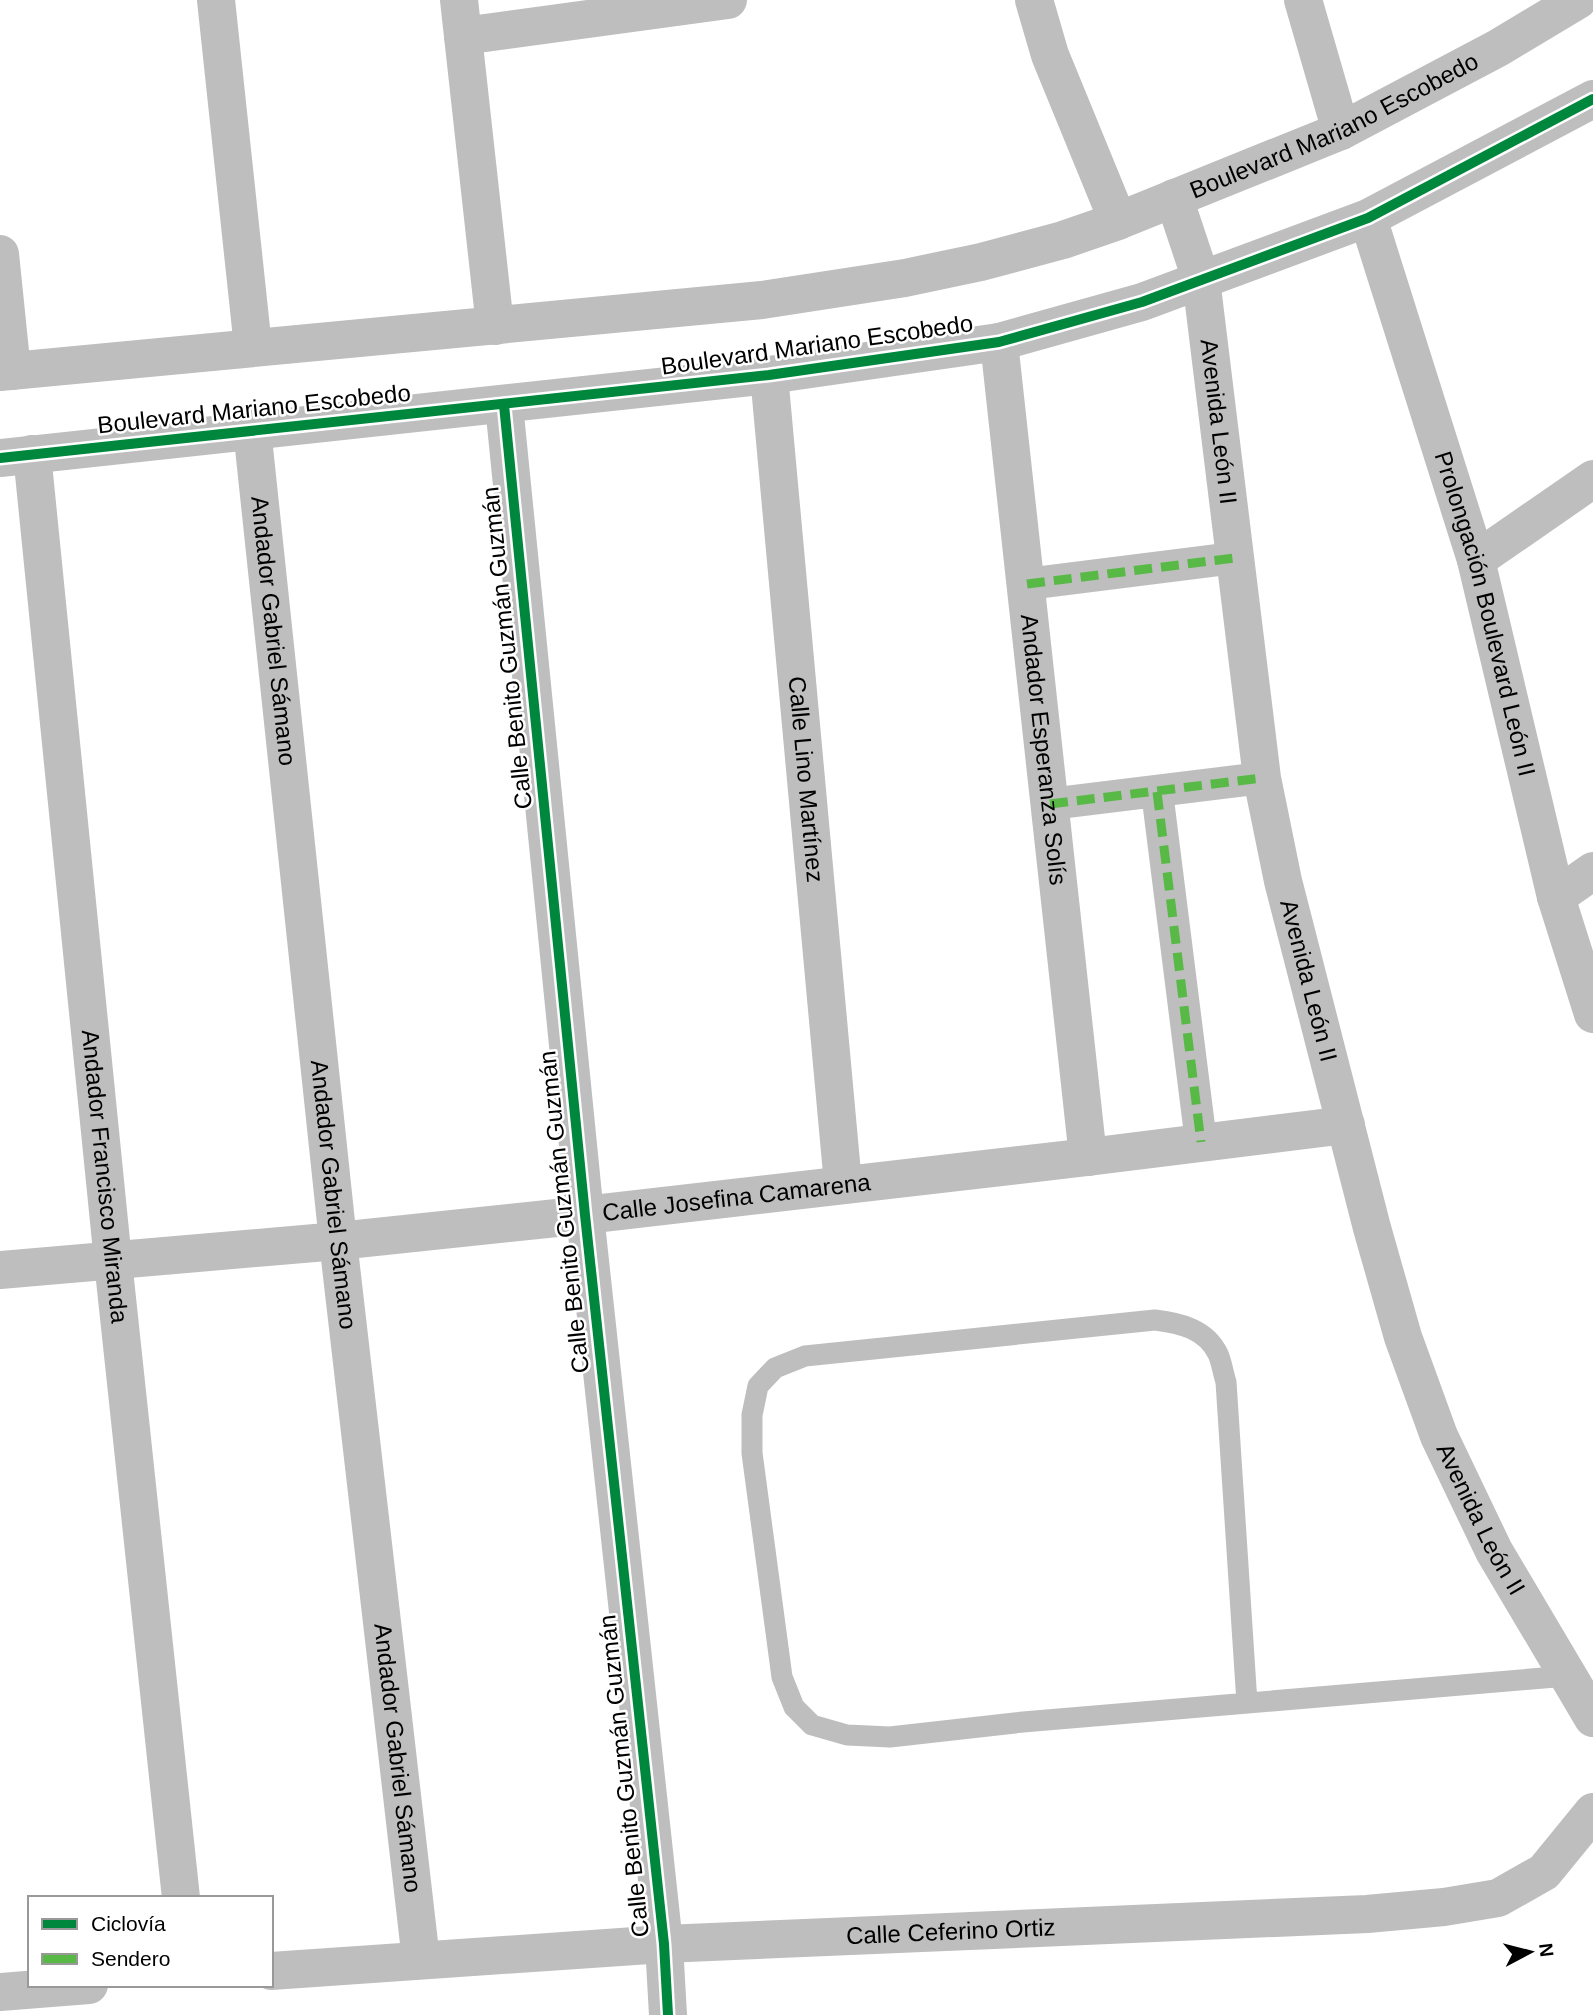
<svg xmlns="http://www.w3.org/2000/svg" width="1593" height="2015" viewBox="0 0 1593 2015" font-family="Arial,sans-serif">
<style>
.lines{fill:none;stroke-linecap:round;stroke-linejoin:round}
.service{stroke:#bebebe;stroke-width:21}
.pedestrian{stroke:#bebebe;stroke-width:32}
.minor{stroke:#bebebe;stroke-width:38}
.tertiary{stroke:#bebebe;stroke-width:38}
.quiet{stroke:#58b947;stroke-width:9;stroke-dasharray:18 9;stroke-linecap:butt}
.cycleway-casing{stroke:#fff;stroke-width:15}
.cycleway{stroke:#00873e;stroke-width:10}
.labels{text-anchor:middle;stroke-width:5;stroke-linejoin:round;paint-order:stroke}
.street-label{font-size:24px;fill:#000;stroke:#fff}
</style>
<rect width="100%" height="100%" fill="#fff"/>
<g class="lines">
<path class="service" d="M 1247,1703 L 1226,1382 C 1223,1373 1222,1363 1218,1354 C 1206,1329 1180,1323 1155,1320 L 805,1356 L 775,1368 L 758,1386 L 752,1415 L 752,1453 L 782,1677 L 794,1707 L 812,1725 L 847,1735 L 890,1737 L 1023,1722 L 1567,1676"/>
<path class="pedestrian" d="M 1027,584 L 1234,558
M 1157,792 L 1201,1142
M 1050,804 L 1262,778"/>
<g class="minor">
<path d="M 216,0 L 253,347"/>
<path d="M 459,0 L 495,326"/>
<path d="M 1303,0 L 1341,131"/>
<path d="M 463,36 L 728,0"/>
<path id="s1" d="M 1368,218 L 1476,560 L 1556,897 L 1593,1014"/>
<path d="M 0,254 L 12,371"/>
<path id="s2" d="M 999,342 L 1088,1157"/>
<path id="s3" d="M 769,375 L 843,1184"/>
<path d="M 504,405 L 585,1215 L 664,1944 L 668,2015"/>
<path id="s4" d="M 252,429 L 338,1241 L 421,1960"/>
<path id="s5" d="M 32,454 L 113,1261 L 181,1898"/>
<path d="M 1476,560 L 1593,479"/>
<path d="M 1556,897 L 1593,871"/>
<path id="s6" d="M 0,1270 L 338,1241 L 585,1215 L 1088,1157 L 1346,1125"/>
</g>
<g class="tertiary">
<path d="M 1034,0 L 1050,55 L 1118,221"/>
<path id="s7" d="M 1174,198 L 1201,279 L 1262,778 L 1283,881 L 1372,1228 L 1403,1337 L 1439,1436 L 1494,1551 L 1593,1718"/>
<path id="s8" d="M 0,372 L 762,300 L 905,278 L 981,262 L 1063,240 L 1118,221 L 1341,131 L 1498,48 L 1578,0"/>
<path d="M 0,458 L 769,375 L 999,342 L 1142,302 L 1368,218 L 1593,99"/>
<path id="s9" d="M 271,1971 L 664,1944 L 1367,1914 L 1444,1907 L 1498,1898 L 1544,1872 L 1593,1812"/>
<path d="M 0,1992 L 89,1985"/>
</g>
<path class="quiet" d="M 1027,584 L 1234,558
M 1157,792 L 1201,1142
M 1050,804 L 1262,778"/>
<g class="cycleway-casing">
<path id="cycleway" d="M 504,405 L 585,1215 L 664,1944 L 668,2015
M 0,458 L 769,375 L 999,342 L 1142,302 L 1368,218 L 1593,99"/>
</g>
<use href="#cycleway" class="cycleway"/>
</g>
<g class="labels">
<g class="street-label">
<text dy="8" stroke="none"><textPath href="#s8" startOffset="1367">Boulevard Mariano Escobedo</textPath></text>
<text transform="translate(817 345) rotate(-8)" y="8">Boulevard Mariano Escobedo</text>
<text transform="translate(254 409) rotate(-6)" y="8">Boulevard Mariano Escobedo</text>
<text dy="8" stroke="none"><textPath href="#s7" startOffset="229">Avenida León II</textPath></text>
<text dy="8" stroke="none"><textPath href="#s1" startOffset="413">Prolongación Boulevard León II</textPath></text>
<text dy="8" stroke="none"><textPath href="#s4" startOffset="203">Andador Gabriel Sámano</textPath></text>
<text transform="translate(507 648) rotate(-96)" y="8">Calle Benito Guzmán Guzmán</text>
<text dy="8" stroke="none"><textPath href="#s2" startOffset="410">Andador Esperanza Solís</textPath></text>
<text dy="8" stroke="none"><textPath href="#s3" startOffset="406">Calle Lino Martínez</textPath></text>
<text dy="8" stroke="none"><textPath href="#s7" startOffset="796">Avenida León II</textPath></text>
<text dy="8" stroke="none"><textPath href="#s5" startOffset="726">Andador Francisco Miranda</textPath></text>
<text dy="8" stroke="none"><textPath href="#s4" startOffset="770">Andador Gabriel Sámano</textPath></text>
<text dy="8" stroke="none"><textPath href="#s6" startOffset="740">Calle Josefina Camarena</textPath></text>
<text transform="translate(564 1212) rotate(-96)" y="8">Calle Benito Guzmán Guzmán</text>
<text dy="8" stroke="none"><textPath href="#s7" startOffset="1363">Avenida León II</textPath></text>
<text dy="8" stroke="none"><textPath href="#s4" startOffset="1337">Andador Gabriel Sámano</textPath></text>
<text transform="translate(624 1776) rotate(-96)" y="8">Calle Benito Guzmán Guzmán</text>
<text dy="8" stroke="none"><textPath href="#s9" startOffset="681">Calle Ceferino Ortiz</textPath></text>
</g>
</g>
<rect x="28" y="1896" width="245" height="91" fill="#ffffff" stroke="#999999" stroke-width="2"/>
<rect x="42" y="1919" width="35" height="10" fill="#00873e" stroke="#999999" stroke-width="2"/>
<text x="91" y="1931" font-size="21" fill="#000000">Ciclovía</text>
<rect x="42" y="1954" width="35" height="10" fill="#58b947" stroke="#999999" stroke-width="2"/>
<text x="91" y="1966" font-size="21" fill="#000000">Sendero</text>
<g transform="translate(1530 1952) rotate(83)" stroke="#ffffff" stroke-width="5" paint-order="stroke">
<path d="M0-5L12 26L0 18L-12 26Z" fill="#000000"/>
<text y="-10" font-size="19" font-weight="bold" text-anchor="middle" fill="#000000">N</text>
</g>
</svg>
